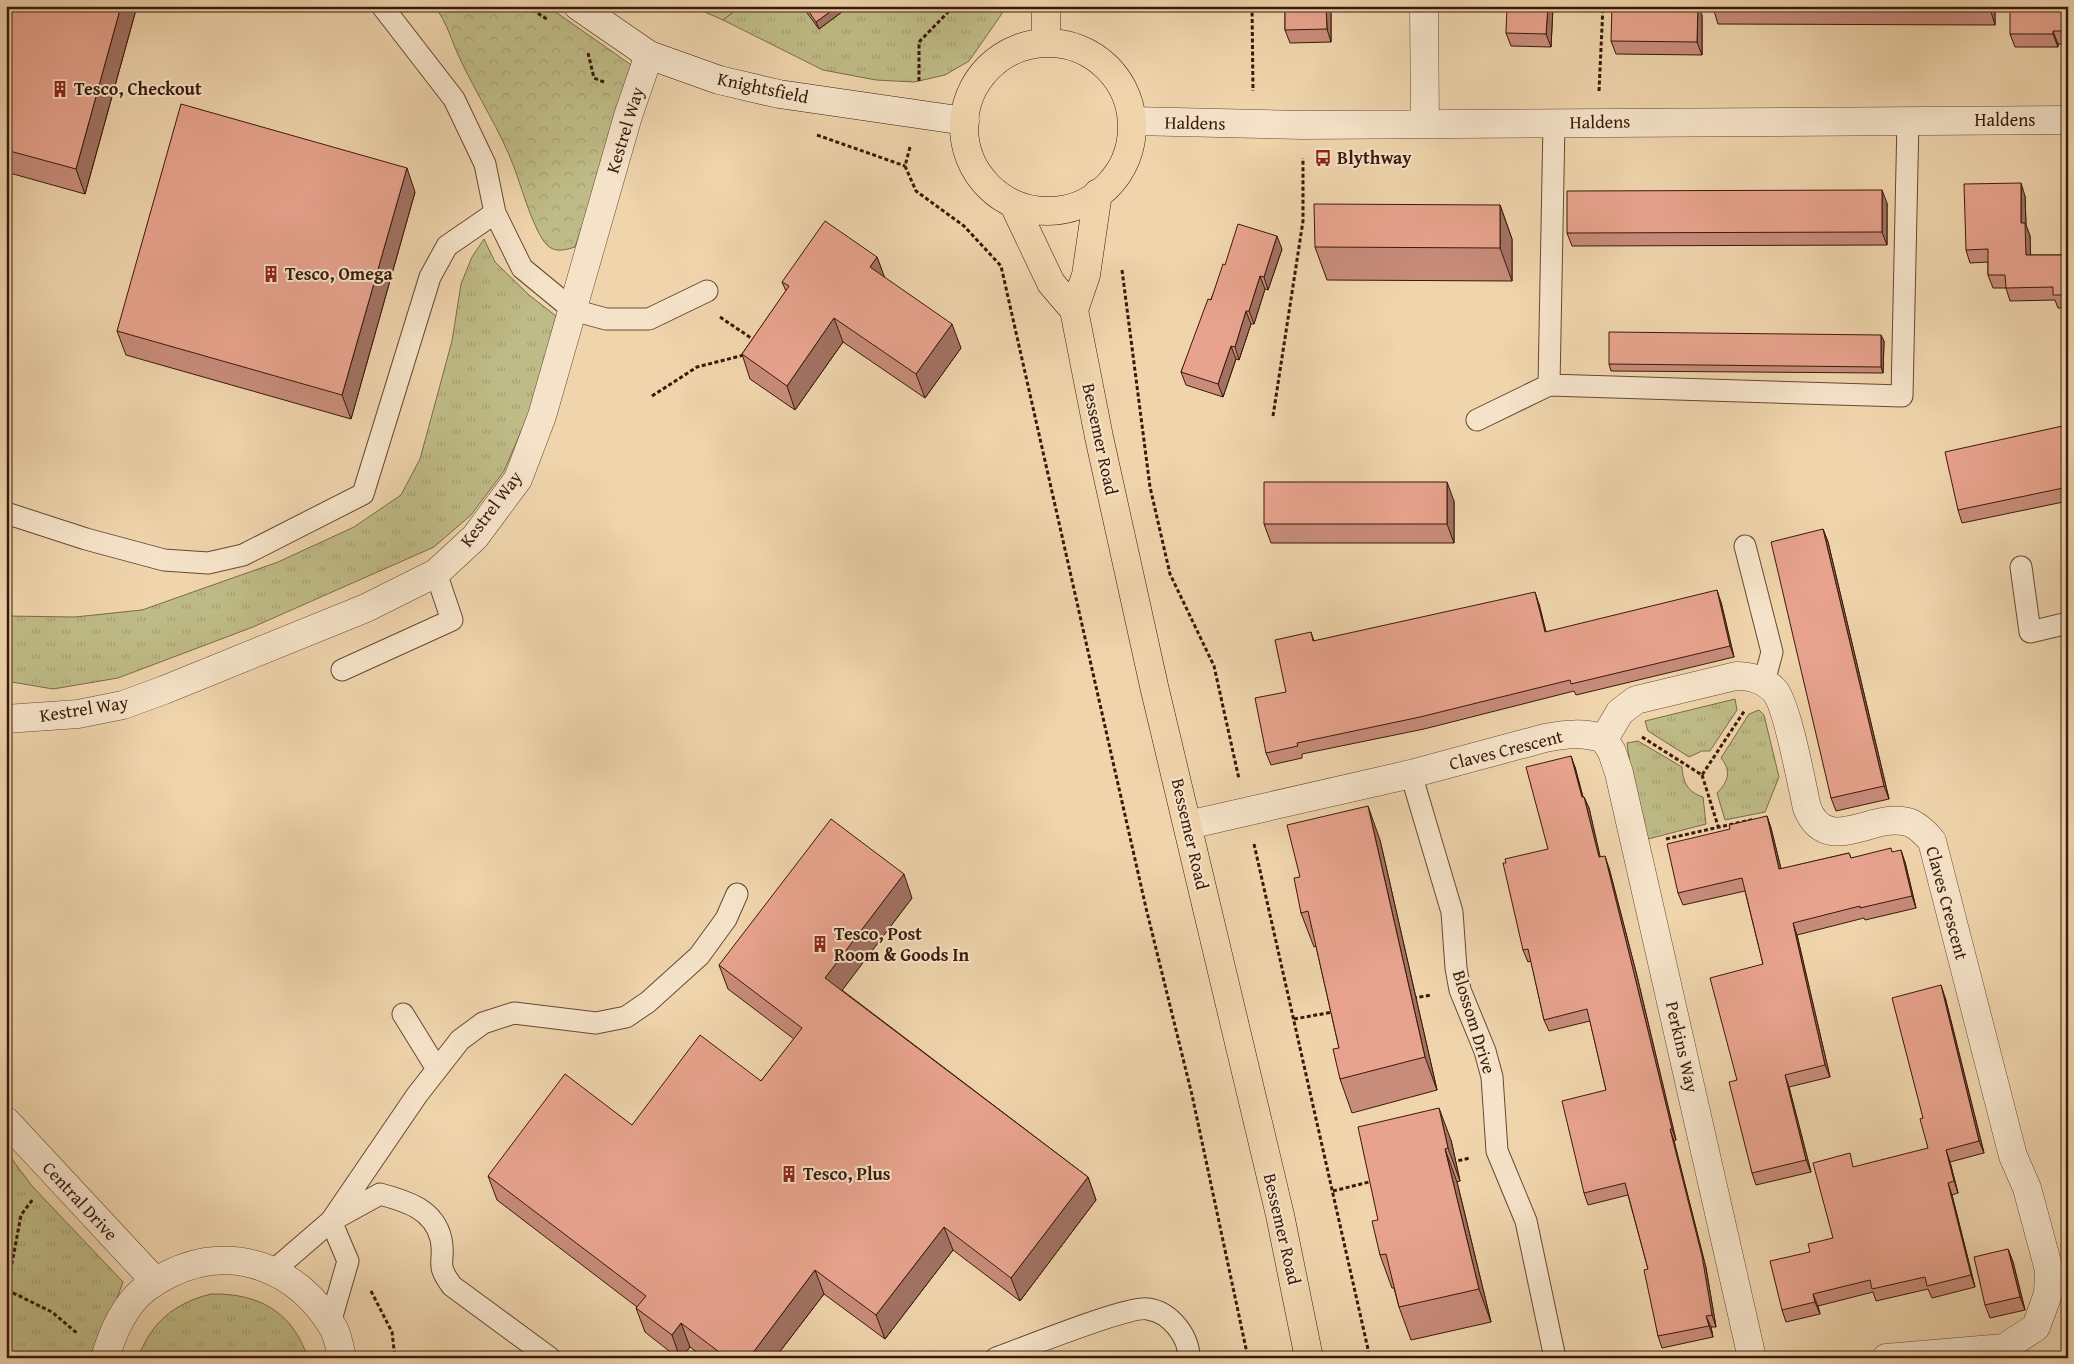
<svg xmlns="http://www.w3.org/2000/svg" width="2074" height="1364" viewBox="0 0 2074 1364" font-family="'Gentium Book Plus',serif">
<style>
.grass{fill:url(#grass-tufts);stroke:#7c6a48}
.forest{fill:url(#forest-crowns);stroke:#7c6a48}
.garden{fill:#bfbb86;stroke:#7c6a48}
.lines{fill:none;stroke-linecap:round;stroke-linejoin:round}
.lane-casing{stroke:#674832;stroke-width:23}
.street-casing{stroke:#674832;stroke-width:29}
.secondary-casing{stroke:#3a1909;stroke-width:29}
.primary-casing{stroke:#3a1909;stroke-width:29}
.path{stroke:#3a1909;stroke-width:3;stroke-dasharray:4 2.5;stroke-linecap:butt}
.lane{stroke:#f5e3c9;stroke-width:21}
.street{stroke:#f5e3c9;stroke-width:28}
.secondary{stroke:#f5e3c9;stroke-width:28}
.primary{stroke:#efd4ac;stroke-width:28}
.wall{fill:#c88c7a;stroke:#3a1909}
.shaded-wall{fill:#a27263;stroke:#3a1909}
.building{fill:#e8a38e;stroke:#3a1909}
.labels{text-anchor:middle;stroke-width:4;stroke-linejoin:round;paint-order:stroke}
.street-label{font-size:18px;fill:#3a1909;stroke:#f5e3c9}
.poi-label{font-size:18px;font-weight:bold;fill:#3a1909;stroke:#f5e3c9;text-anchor:start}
</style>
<defs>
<pattern id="grass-tufts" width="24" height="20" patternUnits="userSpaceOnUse" patternTransform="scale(1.25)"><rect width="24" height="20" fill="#bfbb86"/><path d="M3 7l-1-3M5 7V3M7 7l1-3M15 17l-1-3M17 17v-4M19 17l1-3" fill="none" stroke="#a5a072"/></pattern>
<pattern id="forest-crowns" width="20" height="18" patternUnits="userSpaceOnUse" patternTransform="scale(1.25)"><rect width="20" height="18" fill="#bfbb86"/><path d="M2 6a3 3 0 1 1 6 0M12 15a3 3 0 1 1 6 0" fill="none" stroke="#a5a072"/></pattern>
</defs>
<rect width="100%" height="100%" fill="#efd4ac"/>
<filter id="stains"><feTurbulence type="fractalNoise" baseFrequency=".004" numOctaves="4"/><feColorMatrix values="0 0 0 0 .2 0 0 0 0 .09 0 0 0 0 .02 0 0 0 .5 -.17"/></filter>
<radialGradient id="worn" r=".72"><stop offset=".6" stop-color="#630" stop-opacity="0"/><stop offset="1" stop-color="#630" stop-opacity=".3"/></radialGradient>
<path class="grass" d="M 741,6 L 1005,6 L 1001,15 L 969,61 L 945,75 L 914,82 L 876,80 L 823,70 L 723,20 Z
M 484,239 L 495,262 L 529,295 L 556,316 L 533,404 L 504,471 L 471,515 L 434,547 L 253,627 L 118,678 L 53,689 L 6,681 L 6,616 L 75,617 L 142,610 L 278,562 L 354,527 L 401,495 L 420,459 L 452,341 L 461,284 L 472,257 Z
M 1735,699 L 1737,710 L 1710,751 L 1702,751 L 1689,757 L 1648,731 L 1645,721 Z
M 1759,710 L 1764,715 L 1779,777 L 1765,812 L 1725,820 L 1717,793 C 1728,782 1732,771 1721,758 L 1749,714 Z
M 1638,741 L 1682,767 C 1683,783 1688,792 1703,797 L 1706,824 L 1648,839 L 1629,759 L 1627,743 Z
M 6,1151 L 32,1186 L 123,1282 L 95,1358 L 6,1358 Z
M 211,1294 C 258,1293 292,1311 308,1358 L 138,1358 C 151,1322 175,1303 211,1294 Z"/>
<path class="forest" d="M 434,6 L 547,6 L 637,69 L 575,247 C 565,250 555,253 547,245 C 534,232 521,186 514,167 C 500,130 478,97 461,61 C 452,43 447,21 434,6 Z"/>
<path class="garden" d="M 691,6 L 741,6 L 723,20 Z"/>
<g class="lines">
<g class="lane-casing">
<path id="lane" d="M 1554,123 L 1549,385 L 1902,396 L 1908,120
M 495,213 L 522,268 L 573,310 L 606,319 L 649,319 L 707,291
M 1477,420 L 1549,385
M 6,513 L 86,539 L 164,560 L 208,563 L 243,555 L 363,494 L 430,277 L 447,246 L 495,213 L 485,164 L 454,99 L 382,6
M 1745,546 L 1772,652 L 1764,682
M 2021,567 L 2030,632 L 2068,623
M 342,670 L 452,620 L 436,573
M 1411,774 L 1452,912 L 1456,968 L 1460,990 L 1485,1051 L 1492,1077 L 1497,1151 L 1526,1221 L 1555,1358
M 403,1014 L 437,1069
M 331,1221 L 417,1095 L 460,1040 L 483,1023 L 514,1013 L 596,1023 L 626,1017 L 648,1002 L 699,956 L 726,919 L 737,894
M 273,1271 L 331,1221 L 380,1194 C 406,1201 434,1209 441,1239 C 446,1263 434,1262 452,1286 L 550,1358
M 330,1323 L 348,1261 L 331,1221
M 996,1358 C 1022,1349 1129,1305 1148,1309 C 1170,1312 1189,1336 1189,1358"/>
</g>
<g class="street-casing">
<path id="street" d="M 1424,6 L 1425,123
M 1133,121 L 1303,125 L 2068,120
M 6,719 L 78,714 L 123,705 L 164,690 L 366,608 L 436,573 L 475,537 L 518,479 L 542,416 L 628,116 L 649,55
M 1604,739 L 1612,752 L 1619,773 L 1752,1358
M 1188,825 L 1411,774 L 1545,738 C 1565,734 1584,732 1604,739 L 1620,712 L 1636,700 L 1736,676 C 1751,676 1763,679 1774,690 C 1787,703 1802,786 1807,808 C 1828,859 1875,809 1911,823 C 1919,827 1927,835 1932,841 L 2013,1156 L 2027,1188 L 2049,1270 L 2048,1294 L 2036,1327 L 2004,1348 L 1886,1358
M 6,1121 L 155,1281
M 105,1358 C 111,1338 118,1320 131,1303 C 140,1291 155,1281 169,1274 C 233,1242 299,1269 334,1329 C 338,1337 340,1349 342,1358"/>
</g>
<g class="secondary-casing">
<path id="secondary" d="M 578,6 L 649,55 L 719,80 L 779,94 L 965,121"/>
</g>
<g class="primary-casing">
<path id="primary" d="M 1046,6 L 1046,41
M964 127a84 84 0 1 1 168 0a84 84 0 1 1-168 0Z
M 1014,205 L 1051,283 L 1074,310 L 1099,437 L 1154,686 L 1280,1215 L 1309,1358
M 1074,310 L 1086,275 L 1098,193"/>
</g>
<path class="path" d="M 527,6 L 548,20
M 1252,6 L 1253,91
M 588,53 L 594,78 L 604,82
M 919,81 L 919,42 L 954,6
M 1599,91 L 1603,6
M 817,135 L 905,166
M 910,147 L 905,166 L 916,191 L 964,226 L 1001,266 L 1146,908 L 1192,1095 L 1248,1358
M 1122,270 L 1150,487 L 1170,574 L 1214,666 L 1239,779
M 720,317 L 754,340
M 652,396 L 697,367 L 744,355
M 1273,416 L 1303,221 L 1303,158
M 1642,737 L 1702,775 L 1745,710
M 1702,775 L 1718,826
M 1666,839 L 1755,819
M 1254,844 L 1370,1358
M 1413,998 L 1432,995
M 1294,1019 L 1333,1012
M 1452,1162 L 1470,1158
M 1333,1191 L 1373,1181
M 7,1290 L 21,1215 L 33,1199
M 7,1290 L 52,1312 L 78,1334
M 371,1291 L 392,1332 L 395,1358"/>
<use href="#lane" class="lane"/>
<use href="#street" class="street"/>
<use href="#secondary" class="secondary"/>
<use href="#primary" class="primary"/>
</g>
<path class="wall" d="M 6,6 L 137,6 L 85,194 L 6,172 Z
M 802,6 L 850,6 L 819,29 Z
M 1285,6 L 1331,6 L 1331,42 L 1290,43 L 1285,30 Z
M 1995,6 L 1995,25 L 1718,24 L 1714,11 Z
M 2068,6 L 2068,44 L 2058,44 L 2058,47 L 2015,47 L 2010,34 Z
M 1553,7 L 1551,47 L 1511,46 L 1506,33 Z
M 1702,15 L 1702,55 L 1616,54 L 1611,41 Z
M 415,192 L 351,419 L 126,355 L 117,331 Z
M 2025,196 L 2026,225 L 2030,236 L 2030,255 L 2068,255 L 2068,308 L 2058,308 L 2055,300 L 2010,301 L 2006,288 L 1993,288 L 1988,275 L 1988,262 L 1970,263 L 1966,250 Z
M 1887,203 L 1887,245 L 1572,246 L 1567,233 Z
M 1500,205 L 1512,239 L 1512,281 L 1327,280 L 1315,247 Z
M 1282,249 L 1268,290 L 1265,289 L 1254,324 L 1251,324 L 1239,360 L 1236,359 L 1223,397 L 1186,385 L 1181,372 L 1225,265 Z
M 877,257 L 884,277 L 961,348 L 925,398 L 843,342 L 795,410 L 750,379 L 742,354 L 786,291 L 782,282 Z
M 1884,341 L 1883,373 L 1611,371 L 1609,364 Z
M 2068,427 L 2068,501 L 1962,523 L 1958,510 Z
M 1454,501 L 1454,543 L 1271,543 L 1264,524 Z
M 1823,529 L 1828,542 L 1889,799 L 1836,811 L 1831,798 Z
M 1721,602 L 1734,657 L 1576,695 L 1574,691 L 1424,729 L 1302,754 L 1302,758 L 1271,765 L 1266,753 L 1311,632 L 1314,641 L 1539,604 L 1546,632 Z
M 1575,767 L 1583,797 L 1584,797 L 1589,808 L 1600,857 L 1609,868 L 1636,972 L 1676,1140 L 1674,1141 L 1706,1268 L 1716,1327 L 1711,1327 L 1713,1337 L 1662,1348 L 1658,1336 L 1648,1269 L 1628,1195 L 1588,1205 L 1584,1193 L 1606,1090 L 1590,1021 L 1549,1031 L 1544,1020 L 1531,961 L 1528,962 L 1523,950 L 1548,849 Z
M 1767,816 L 1771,828 L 1781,869 L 1849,853 L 1851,858 L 1892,852 L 1905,862 L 1916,908 L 1865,920 L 1864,918 L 1797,935 L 1830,1077 L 1789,1087 L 1811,1172 L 1756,1185 L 1752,1173 L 1737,1080 L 1763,964 L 1745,891 L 1683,905 L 1678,893 L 1730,829 Z
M 1380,840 L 1437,1090 L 1352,1113 L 1340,1079 L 1339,1048 L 1316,946 L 1314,947 L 1301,913 L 1300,877 Z
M 912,898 L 842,990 L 1088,1177 L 1096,1200 L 1020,1301 L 953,1250 L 885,1339 L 824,1294 L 775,1358 L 704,1358 L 690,1347 L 681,1358 L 678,1358 L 645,1332 L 636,1308 L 637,1307 L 497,1200 L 488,1176 L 632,1125 L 761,1081 L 794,1039 L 728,989 L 719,965 Z
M 1945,997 L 1984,1153 L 1950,1162 L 1958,1193 L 1952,1195 L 1975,1287 L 1932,1298 L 1928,1289 L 1876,1301 L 1873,1292 L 1818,1306 L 1820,1314 L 1786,1322 L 1782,1310 L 1810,1252 L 1833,1238 L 1928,1148 L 1923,1118 Z
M 1451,1140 L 1460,1181 L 1457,1182 L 1491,1322 L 1411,1340 L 1399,1307 L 1394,1288 L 1392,1288 L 1380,1255 L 1378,1220 Z
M 2008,1249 L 2013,1262 L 2025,1310 L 1990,1318 L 1985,1305 Z"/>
<path class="shaded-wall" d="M 121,6 L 137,6 L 85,194 L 76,169 Z
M 838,6 L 850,6 L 819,29 L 816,22 Z
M 1326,6 L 1331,6 L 1331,42 L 1327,29 Z
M 1548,6 L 1552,6 L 1553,7 L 1551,47 L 1546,34 Z
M 1698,6 L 1699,6 L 1702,15 L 1702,55 L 1697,42 Z
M 1991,6 L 1995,6 L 1995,25 L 1991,12 Z
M 2053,31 L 2058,44 L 2058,47 L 2053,34 Z
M 407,168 L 415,192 L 351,419 L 342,395 Z
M 2021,183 L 2025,196 L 2026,225 L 2030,236 L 2031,268 L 2026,255 L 2021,223 Z
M 1882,190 L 1887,203 L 1887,245 L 1882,232 Z
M 1500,205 L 1512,239 L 1512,281 L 1500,248 Z
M 1277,236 L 1282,249 L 1268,290 L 1264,277 Z
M 877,257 L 886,281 L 870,267 Z
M 1260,276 L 1265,289 L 1254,324 L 1249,311 Z
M 1246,311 L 1251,324 L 1239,360 L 1235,347 Z
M 834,318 L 843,342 L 795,410 L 787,386 Z
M 952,324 L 961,348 L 925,398 L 916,374 Z
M 1881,335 L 1884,341 L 1883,373 L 1881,367 Z
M 1231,346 L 1236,359 L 1223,397 L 1218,384 Z
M 1447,482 L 1454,501 L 1454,543 L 1447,524 Z
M 1823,529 L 1828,542 L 1889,799 L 1884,786 Z
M 1717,590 L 1721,602 L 1734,657 L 1730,646 Z
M 1535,592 L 1539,604 L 1549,644 L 1545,632 Z
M 1571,756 L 1575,767 L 1586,809 L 1582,797 Z
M 1584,797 L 1589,808 L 1603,869 L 1599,857 Z
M 1368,806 L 1380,840 L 1437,1090 L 1425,1057 Z
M 1767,816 L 1771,828 L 1784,881 L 1779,869 Z
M 1901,850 L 1905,862 L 1916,908 L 1912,896 Z
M 1605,856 L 1609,868 L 1636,972 L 1676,1140 L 1672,1129 Z
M 904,874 L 912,898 L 834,1001 L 825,978 Z
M 1793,923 L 1797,935 L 1830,1077 L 1825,1065 Z
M 1941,985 L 1945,997 L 1984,1153 L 1979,1141 Z
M 1785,1075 L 1789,1087 L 1811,1172 L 1806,1160 Z
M 1439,1108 L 1451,1140 L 1460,1181 L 1448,1148 Z
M 1670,1129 L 1674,1141 L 1706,1268 L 1716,1327 L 1712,1315 Z
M 1445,1149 L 1457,1182 L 1491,1322 L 1479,1289 Z
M 1946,1150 L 1950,1162 L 1958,1193 L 1954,1181 Z
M 1088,1177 L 1096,1200 L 1020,1301 L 1011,1278 Z
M 1948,1183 L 1952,1195 L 1975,1287 L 1971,1275 Z
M 944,1227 L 953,1250 L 885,1339 L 876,1315 Z
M 2008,1249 L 2013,1262 L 2025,1310 L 2020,1297 Z
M 815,1270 L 824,1294 L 775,1358 L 749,1358 Z
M 1813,1294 L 1818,1306 L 1820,1314 L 1815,1302 Z
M 1706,1316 L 1711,1327 L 1713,1337 L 1709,1326 Z
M 681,1323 L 690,1347 L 681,1358 L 680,1358 L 672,1335 Z"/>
<path class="building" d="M 6,6 L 121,6 L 76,169 L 6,150 Z
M 805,6 L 838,6 L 816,22 Z
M 1285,6 L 1326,6 L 1327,29 L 1285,30 Z
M 1507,6 L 1548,6 L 1546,34 L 1506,33 Z
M 1612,6 L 1698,6 L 1697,42 L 1611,41 Z
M 1714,6 L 1991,6 L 1991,12 L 1714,11 Z
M 2010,6 L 2068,6 L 2068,31 L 2053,31 L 2053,34 L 2010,34 Z
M 181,104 L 407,168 L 342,395 L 117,331 Z
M 2021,183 L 2021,223 L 2025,223 L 2026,255 L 2068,255 L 2068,295 L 2053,295 L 2053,287 L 2006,288 L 2005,275 L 1988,275 L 1988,249 L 1966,250 L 1964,184 Z
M 1882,190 L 1882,232 L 1567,233 L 1567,191 Z
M 1314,204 L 1500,205 L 1500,248 L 1315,247 Z
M 825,221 L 877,257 L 870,267 L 952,324 L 916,374 L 834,318 L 787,386 L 742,354 L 789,286 L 782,282 Z
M 1238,224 L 1277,236 L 1264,277 L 1260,276 L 1249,311 L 1246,311 L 1235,347 L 1231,346 L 1218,384 L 1181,372 L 1208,299 L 1211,300 L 1223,264 L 1225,265 Z
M 1609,332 L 1881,335 L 1881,367 L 1609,364 Z
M 2067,425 L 2068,487 L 1958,510 L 1945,452 Z
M 1264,482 L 1447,482 L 1447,524 L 1264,524 Z
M 1823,529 L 1884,786 L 1831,798 L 1771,542 Z
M 1717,590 L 1730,646 L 1571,684 L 1570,680 L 1420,717 L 1297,743 L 1298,746 L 1266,753 L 1255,698 L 1286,692 L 1275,640 L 1311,632 L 1313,641 L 1535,592 L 1545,632 Z
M 1571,756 L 1582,797 L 1584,797 L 1599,857 L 1605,856 L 1631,961 L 1672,1129 L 1670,1129 L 1702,1256 L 1712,1315 L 1706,1316 L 1709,1326 L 1658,1336 L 1644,1270 L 1648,1269 L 1625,1183 L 1584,1193 L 1562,1101 L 1606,1090 L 1587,1009 L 1544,1020 L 1528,949 L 1523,950 L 1503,863 L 1506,863 L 1505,859 L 1548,849 L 1526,767 Z
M 1368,806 L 1425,1057 L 1340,1079 L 1333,1049 L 1339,1048 L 1308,911 L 1301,913 L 1294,878 L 1300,877 L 1287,825 Z
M 1767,816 L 1779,869 L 1849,853 L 1851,858 L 1891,848 L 1892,852 L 1901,850 L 1912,896 L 1860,908 L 1860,906 L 1793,923 L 1825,1065 L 1785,1075 L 1806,1160 L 1752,1173 L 1729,1082 L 1737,1080 L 1710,978 L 1763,964 L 1742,878 L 1678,893 L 1667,844 L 1730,829 L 1729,825 Z
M 831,819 L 904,874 L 825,978 L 1088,1177 L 1011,1278 L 944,1227 L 876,1315 L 815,1270 L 749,1358 L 727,1358 L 681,1323 L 672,1335 L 636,1308 L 646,1296 L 488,1176 L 565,1074 L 632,1125 L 700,1035 L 761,1081 L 802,1028 L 719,965 Z
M 1941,985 L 1979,1141 L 1946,1150 L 1954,1181 L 1948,1183 L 1971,1275 L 1927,1286 L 1925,1277 L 1872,1289 L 1870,1280 L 1813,1294 L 1815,1302 L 1782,1310 L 1770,1261 L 1810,1252 L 1808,1244 L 1833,1238 L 1813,1163 L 1850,1153 L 1853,1167 L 1928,1148 L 1920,1119 L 1923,1118 L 1892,998 Z
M 1439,1108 L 1448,1148 L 1445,1149 L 1479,1289 L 1399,1307 L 1386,1254 L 1380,1255 L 1372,1221 L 1378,1220 L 1358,1127 Z
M 2008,1249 L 2020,1297 L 1985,1305 L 1974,1257 Z"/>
<defs>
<g id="building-bare" transform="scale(1.35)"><path d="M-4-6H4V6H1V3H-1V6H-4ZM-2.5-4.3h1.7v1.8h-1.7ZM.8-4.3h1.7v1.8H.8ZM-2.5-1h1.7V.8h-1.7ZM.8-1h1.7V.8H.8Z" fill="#8f2418" stroke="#f5e3c9" stroke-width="2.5" paint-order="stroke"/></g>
<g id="bus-bare" transform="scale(1.35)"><path d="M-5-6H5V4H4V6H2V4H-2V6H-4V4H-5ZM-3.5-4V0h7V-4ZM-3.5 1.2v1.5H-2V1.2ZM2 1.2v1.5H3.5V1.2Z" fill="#8f2418" stroke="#f5e3c9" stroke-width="2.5" paint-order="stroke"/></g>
</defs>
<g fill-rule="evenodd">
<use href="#building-bare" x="60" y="89"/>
<use href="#bus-bare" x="1323" y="158"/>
<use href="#building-bare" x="271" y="274"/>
<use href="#building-bare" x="820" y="944"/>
<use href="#building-bare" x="789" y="1174"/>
</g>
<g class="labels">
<g class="street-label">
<text transform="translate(763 88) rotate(12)" y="6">Knightsfield</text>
<text x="2005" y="126">Haldens</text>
<text transform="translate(1600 122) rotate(-1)" y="6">Haldens</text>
<text transform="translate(1195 123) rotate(1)" y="6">Haldens</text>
<text transform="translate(625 130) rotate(-73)" y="6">Kestrel Way</text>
<text transform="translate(1100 439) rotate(78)" y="6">Bessemer Road</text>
<text transform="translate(491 509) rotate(-53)" y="6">Kestrel Way</text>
<text transform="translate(84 709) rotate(-9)" y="6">Kestrel Way</text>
<text transform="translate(1506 750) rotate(-14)" y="6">Claves Crescent</text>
<text transform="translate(1190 834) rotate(77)" y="6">Bessemer Road</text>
<text transform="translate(1947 903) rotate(75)" y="6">Claves Crescent</text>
<text transform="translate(1474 1022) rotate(73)" y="6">Blossom Drive</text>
<text transform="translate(1682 1047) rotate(77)" y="6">Perkins Way</text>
<text transform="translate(80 1201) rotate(47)" y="6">Central Drive</text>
<text transform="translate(1282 1229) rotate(77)" y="6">Bessemer Road</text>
</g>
<g class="poi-label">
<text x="74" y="95">Tesco, Checkout</text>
<text x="1337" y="164">Blythway</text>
<text x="285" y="280">Tesco, Omega</text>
<text x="834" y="940">Tesco, Post<tspan x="834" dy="21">Room &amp; Goods In</tspan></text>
<text x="803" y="1180">Tesco, Plus</text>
</g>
</g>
<rect width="2074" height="1364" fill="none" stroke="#efd4ac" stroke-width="25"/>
<rect x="8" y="8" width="2059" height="1349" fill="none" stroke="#3a1909" stroke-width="2.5"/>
<rect x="12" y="12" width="2049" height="1339" fill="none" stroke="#3a1909"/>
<rect width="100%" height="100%" filter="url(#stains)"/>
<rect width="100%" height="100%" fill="url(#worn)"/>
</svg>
